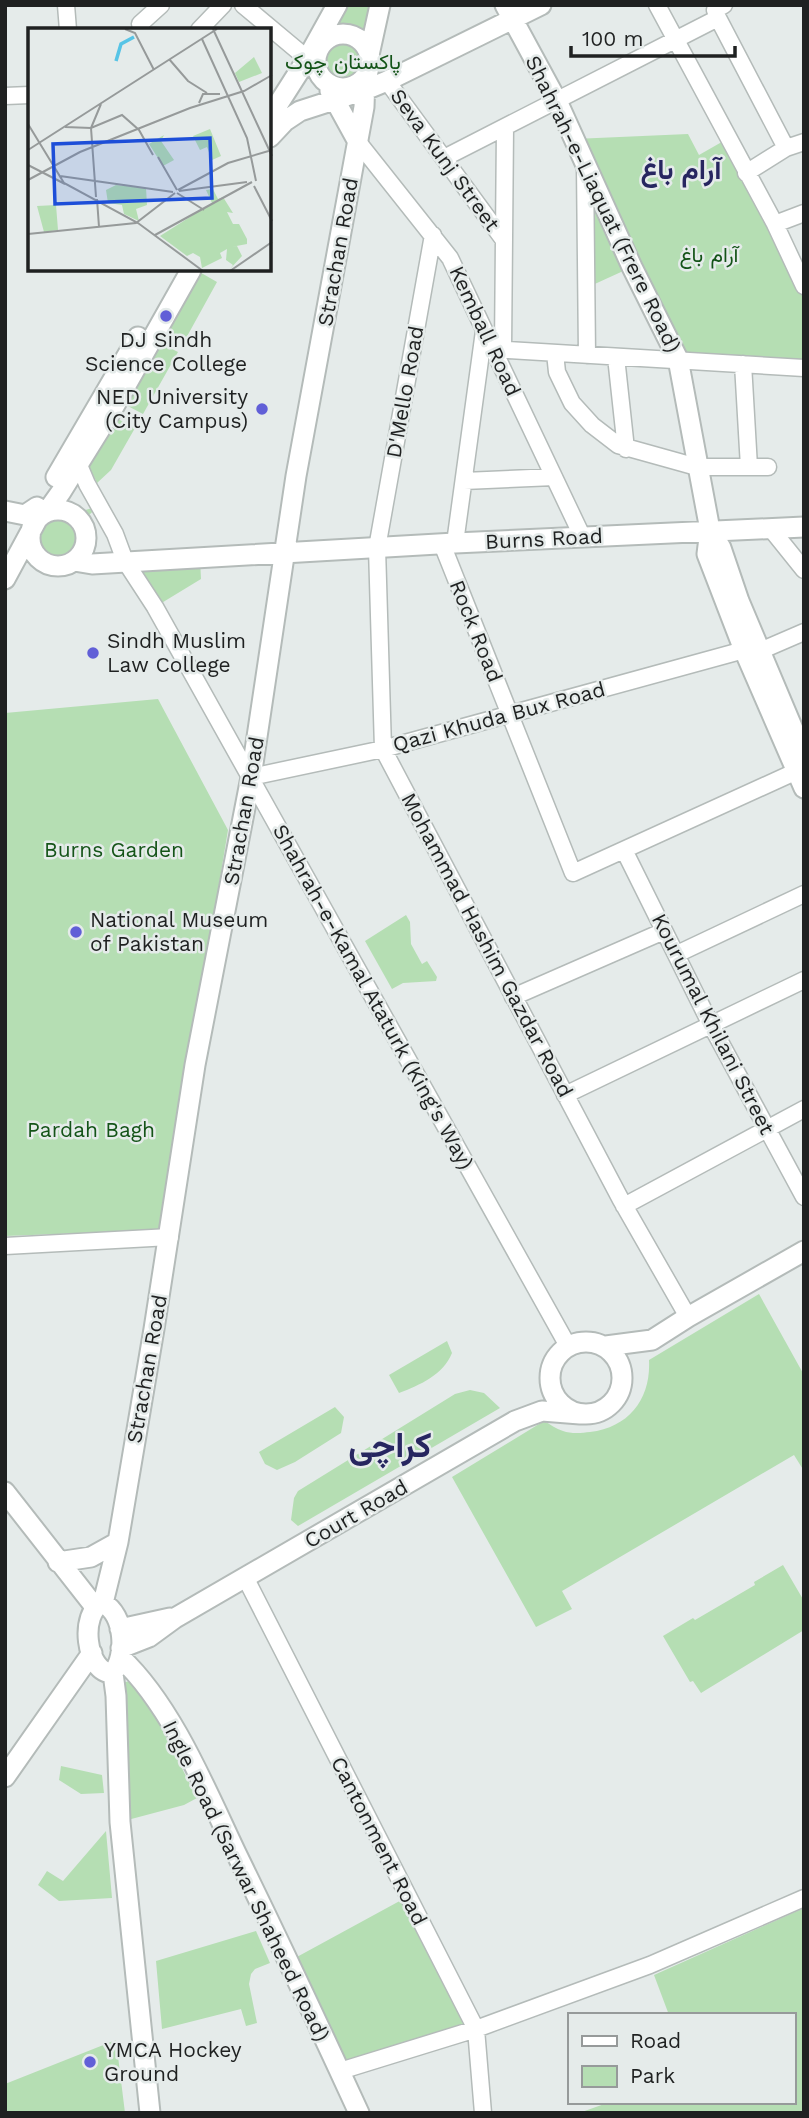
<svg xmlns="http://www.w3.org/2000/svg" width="809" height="2118" viewBox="0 0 809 2118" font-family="'Work Sans',Vazirmatn,sans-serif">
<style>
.green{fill:#b5deb3}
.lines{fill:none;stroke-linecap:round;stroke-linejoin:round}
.minor-casing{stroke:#b4bbb9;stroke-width:19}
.major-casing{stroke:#b4bbb9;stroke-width:23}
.minor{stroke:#fff;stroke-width:16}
.major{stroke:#fff;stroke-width:19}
.poi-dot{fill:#615fd7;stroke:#e5ebea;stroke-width:2.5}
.labels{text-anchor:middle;stroke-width:5;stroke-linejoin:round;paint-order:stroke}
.park-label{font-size:21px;fill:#145418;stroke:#e5ebea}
.street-label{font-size:21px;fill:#1f2121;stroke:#e5ebea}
.poi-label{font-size:21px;fill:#1f2121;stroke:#e5ebea;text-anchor:start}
.district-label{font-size:28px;font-weight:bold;fill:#272660;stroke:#e5ebea}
.town-label{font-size:35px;font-weight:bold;fill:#272660;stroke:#e5ebea}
.inset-river{fill:none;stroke:#57c4e6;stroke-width:3.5}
.inset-road{fill:none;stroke:#969a9a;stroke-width:2}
.view{fill:#1d4ed8;fill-opacity:0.15;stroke:#1d4ed8;stroke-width:3.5}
.inset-edge{fill:none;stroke:#1f2121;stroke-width:3.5}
</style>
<rect width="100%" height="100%" fill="#e5ebea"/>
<path class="green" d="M 345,5 L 373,5 C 372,22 375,57 368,71 C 353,102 310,86 317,53 C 320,40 337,18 345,5 Z
M 688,134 L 699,155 L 727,139 L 804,286 L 804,368 L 678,359 L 632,267 L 586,288 L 585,164 L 574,139 Z
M 196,270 L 217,282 L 185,340 L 164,328 Z
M 156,341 L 178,352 L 143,414 L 122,403 Z
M 114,417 L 135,428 L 111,470 L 97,483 L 88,465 Z
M 99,506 L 81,522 C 105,568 28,587 31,532 L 57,511 L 72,514 Z
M 200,559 L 201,579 L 155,607 L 129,561 Z
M 158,699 L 228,830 L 162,1230 L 5,1236 L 5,713 Z
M 406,915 L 410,922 L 411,944 L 422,964 L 427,961 L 437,977 L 436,981 L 403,983 L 392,989 L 365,941 Z
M 759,1294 L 804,1375 L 804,1471 L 794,1455 L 562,1591 L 572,1609 L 536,1627 L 452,1477 L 544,1421 C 550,1424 556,1429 563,1431 C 571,1434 582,1433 590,1432 C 630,1427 651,1398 649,1360 Z
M 447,1341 L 452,1353 C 443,1375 420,1385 399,1393 L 389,1375 Z
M 470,1390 L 484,1393 L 500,1408 L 298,1526 L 291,1520 L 294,1498 L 298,1491 L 455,1394 Z
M 335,1407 L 344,1417 L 341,1433 L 295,1462 L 277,1470 L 265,1464 L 259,1452 Z
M 783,1565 L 804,1601 L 804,1630 L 701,1693 L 693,1681 L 690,1682 L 663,1636 L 693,1618 L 695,1620 L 755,1585 L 754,1582 Z
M 137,1679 L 197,1798 L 184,1805 L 120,1822 L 107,1687 Z
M 61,1766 L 102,1775 L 104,1793 L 81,1794 L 59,1780 Z
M 106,1831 L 112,1898 L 59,1901 L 38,1885 L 47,1871 L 63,1881 Z
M 407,1897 L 476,2029 L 339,2071 L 284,1964 Z
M 804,1908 L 804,2113 L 579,2113 L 610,2102 L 793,2102 L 793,2015 L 669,2015 L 654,1975 Z
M 256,1931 L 270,1963 L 255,1969 L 251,1974 L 249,1984 L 257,2023 L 246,2026 L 241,2009 L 162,2029 L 156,1961 Z
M 116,2040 L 125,2113 L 5,2113 L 5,2084 Z"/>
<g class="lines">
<g class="minor-casing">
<path id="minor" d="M 66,5 L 68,30
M 243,5 L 316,66
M 657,5 L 775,224 L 804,286
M 718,18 L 786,148
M 140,24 L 161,5
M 199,30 L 223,5
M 387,81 L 503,239
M 5,96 L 30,95
M 358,142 L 450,258 L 583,538
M 444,158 L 718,18 L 715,10 L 724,5
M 585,166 L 587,355
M 746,173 L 786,148 L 804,142
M 775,224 L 804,213
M 433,235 L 377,548 L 383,749 L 621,1200 L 688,1317
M 493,349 L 804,368
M 503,350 L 505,127
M 555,353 L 557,372 L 572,403 L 592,425 L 618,445 L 697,467 L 749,467 L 743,364
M 616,357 L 626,449
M 79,465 L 87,484 L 115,534 L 125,561 L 155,607 L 568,1346
M 749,467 L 768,467
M 464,481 L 554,477
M 771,529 L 804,570
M 455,543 L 484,331
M 442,544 L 573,873 L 797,771
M 760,651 L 804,632
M 251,777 L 383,749 L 744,650
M 624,850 L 711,1025 L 804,1197
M 677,954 L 804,894
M 513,997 L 664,931
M 565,1095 L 804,980
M 624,1206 L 804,1109
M 5,1246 L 170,1237
M 245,1577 L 476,2029 L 483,2113
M 340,2071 L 476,2029 L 650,1965 L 804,1898"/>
</g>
<g class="major-casing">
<path id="major" d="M 505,5 L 557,101 L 632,267 L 678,359 L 710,530 L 721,548 L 739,601 L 804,755
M316 61a27 27 0 1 1 54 0a27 27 0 1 1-54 0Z
M 369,55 L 380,5
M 330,91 L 358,142
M 270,117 L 307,59 L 337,5
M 270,137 L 285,121 L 300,111 L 365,90 L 387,81 L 541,5
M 56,477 L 138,337
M30 538a28 28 0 1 1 56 0a28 28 0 1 1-56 0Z
M 5,511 L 25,515 L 37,507
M 710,530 L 707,554 L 744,650 L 804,788
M 74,561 L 92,564 L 455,543 L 804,527
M 5,579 L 39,516 L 51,506 L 61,492 L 112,410 L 191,270
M550 1378a36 36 0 1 1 72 0a36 36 0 1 1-72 0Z
M 606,1346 L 652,1340 L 688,1317 L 804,1251
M 5,1492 L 95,1607
M 58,1562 L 91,1557 L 118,1542
M 103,1603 L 118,1542 L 154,1329 L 195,1065 L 251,777 L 296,476 L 364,107 L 365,77
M 103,1603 C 125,1615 127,1655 113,1673 C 85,1674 79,1611 103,1603 Z
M 120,1629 L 170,1618
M 121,1648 L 149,1637 L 175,1618 L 515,1421 L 542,1411 L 580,1414
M 121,1658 C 172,1706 206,1790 236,1853 C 278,1939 319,2026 359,2113
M 113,1673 L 116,1696 L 120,1822 L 150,2113
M 5,1777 L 92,1653"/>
</g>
<use href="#minor" class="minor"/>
<use href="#major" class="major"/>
</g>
<g class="poi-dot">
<circle cx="166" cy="316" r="7"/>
<circle cx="262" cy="409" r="7"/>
<circle cx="93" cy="653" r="7"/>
<circle cx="76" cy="932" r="7"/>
<circle cx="90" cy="2062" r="7"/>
</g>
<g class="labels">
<g class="park-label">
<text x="343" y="69">پاکستان چوک</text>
<text x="709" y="262">آرام باغ</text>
<text x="114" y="857">Burns Garden</text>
<text x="91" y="1137">Pardah Bagh</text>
</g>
<g class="street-label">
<text transform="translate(445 160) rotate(54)" y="7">Seva Kunj Street</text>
<text transform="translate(603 204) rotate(64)" y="7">Shahrah-e-Liaquat (Frere Road)</text>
<text transform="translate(338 252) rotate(-80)" y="7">Strachan Road</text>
<text transform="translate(485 331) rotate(65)" y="7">Kemball Road</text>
<text transform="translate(405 392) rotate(-80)" y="7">D'Mello Road</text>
<text transform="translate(544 539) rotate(-3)" y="7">Burns Road</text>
<text transform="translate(476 631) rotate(68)" y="7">Rock Road</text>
<text transform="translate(499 717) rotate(-15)" y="7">Qazi Khuda Bux Road</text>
<text transform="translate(244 811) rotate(-80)" y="7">Strachan Road</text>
<text transform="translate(487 945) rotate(62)" y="7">Mohammad Hashim Gazdar Road</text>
<text transform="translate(373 997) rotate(61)" y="7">Shahrah-e-Kamal Ataturk (King's Way)</text>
<text transform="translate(713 1024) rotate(63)" y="7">Kourumal Khilani Street</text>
<text transform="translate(147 1369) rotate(-80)" y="7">Strachan Road</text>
<text transform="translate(356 1514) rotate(-30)" y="7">Court Road</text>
<text transform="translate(379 1841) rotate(63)" y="7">Cantonment Road</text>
<text transform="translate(246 1881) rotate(64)" y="7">Ingle Road (Sarwar Shaheed Road)</text>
</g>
<g class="poi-label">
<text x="166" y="347" text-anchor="middle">DJ Sindh<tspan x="166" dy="24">Science College</tspan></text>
<text x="248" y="404" text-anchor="end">NED University<tspan x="248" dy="24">(City Campus)</tspan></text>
<text x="107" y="648">Sindh Muslim<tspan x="107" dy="24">Law College</tspan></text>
<text x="90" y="927">National Museum<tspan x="90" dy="24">of Pakistan</tspan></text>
<text x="104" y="2057">YMCA Hockey<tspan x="104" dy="24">Ground</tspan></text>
</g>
<g class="district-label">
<text x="681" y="179">آرام باغ</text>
</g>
<g class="town-label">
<text x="390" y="1457">کراچی</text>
</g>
</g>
<g transform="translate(28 28)">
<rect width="243" height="243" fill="#e5ebea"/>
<path d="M 226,29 L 234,45 L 211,54 L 207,45 ZM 182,101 L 193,128 L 184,132 L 179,119 L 172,122 L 165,108 ZM 136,107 L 133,113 L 146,132 L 135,138 L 121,116 ZM 88,157 L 118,160 L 119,177 L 108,181 L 111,193 L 96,186 L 94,177 L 80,175 L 78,162 ZM 185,161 L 190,171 L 195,169 L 205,185 L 199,184 L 205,196 L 211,196 L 219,211 L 219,216 L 203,219 L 209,218 L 214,228 L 202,241 L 205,237 L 198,232 L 199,221 L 192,225 L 194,230 L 174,240 L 172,229 L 165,225 L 159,228 L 132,208 L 184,175 L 178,162 ZM 28,177 L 30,202 L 16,204 L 9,178 Z" fill="#b5deb3"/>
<path class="inset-river" d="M 88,33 L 93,16 L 106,9"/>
<path class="inset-road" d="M 97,1 L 107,5 L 126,42M 185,1 L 244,128M 174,11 L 219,110 L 228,153M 141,31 L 160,53 L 179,65M 171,75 L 175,66 L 192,66M 0,96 L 36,155 L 110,195 L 175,243M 37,99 L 63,100 L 94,87 L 111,102 L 125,127M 0,122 L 189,1M 130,129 L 149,162M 0,137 L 37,156M 32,148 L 145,164M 0,152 L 52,124 L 162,80 L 216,63 L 244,47M 226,158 L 244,193M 150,162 L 200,135 L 244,122M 151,163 L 219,154M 149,165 L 176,182M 68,169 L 63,100 L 73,76M 69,171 L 71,199M 0,206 L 108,195 L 147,165M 127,207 L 224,154M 202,243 L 244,214"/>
<path class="view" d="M 182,110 L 184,170 L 27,176 L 25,116 Z"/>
<rect width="243" height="243" class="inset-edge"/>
</g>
<rect width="809" height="2118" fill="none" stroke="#1f2121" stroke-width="14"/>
<rect x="568" y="2013" width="228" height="91" fill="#e5ebea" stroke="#969a9a" stroke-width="2"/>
<rect x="582" y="2036" width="35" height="10" fill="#ffffff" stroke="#969a9a" stroke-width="2"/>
<text x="630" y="2048" font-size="21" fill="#1f2121">Road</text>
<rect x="582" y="2066" width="35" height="21" fill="#b5deb3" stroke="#969a9a" stroke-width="2"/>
<text x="630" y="2083" font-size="21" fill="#1f2121">Park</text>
<path d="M571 46v10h164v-10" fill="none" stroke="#1f2121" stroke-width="3.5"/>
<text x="582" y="46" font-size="21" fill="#1f2121" stroke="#e5ebea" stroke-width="5" paint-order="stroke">100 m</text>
</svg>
